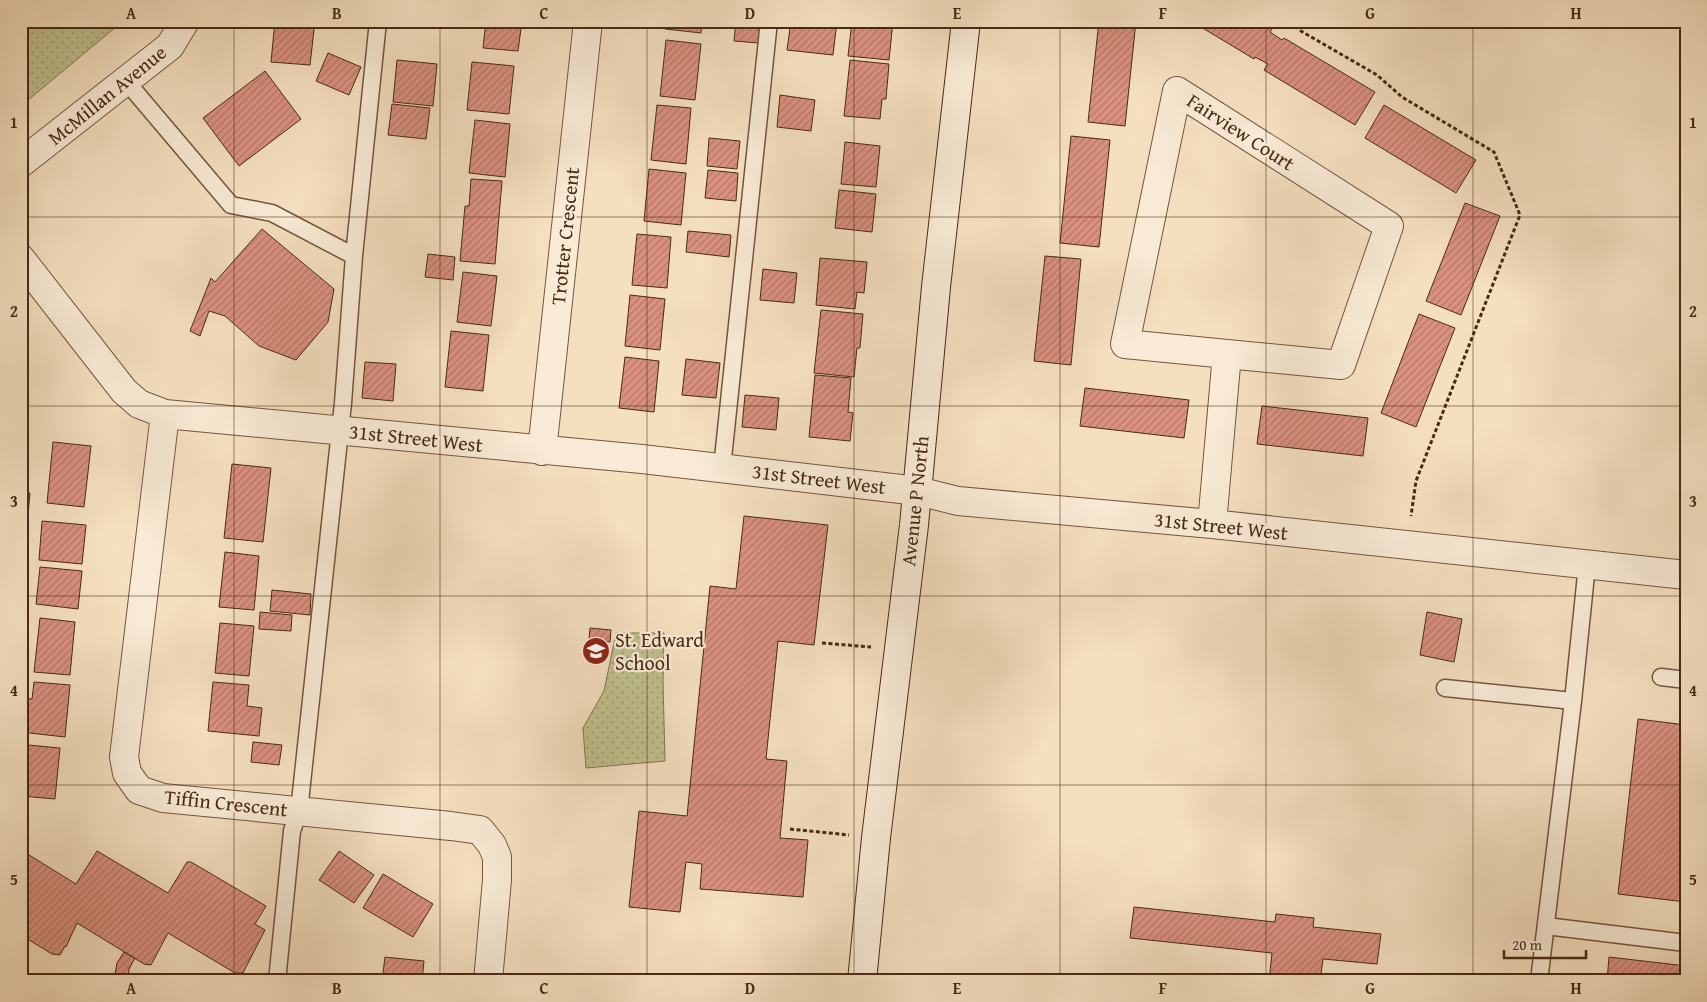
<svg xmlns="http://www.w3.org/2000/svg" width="1707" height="1002" viewBox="0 0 1707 1002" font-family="'Gentium Book Plus',serif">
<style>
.grass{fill:url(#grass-dots);stroke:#847550}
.building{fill:url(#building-hatch);stroke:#482a13}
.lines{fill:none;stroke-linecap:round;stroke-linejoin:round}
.lane-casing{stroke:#73573e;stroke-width:19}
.street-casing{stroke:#73573e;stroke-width:30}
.secondary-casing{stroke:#482a13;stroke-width:30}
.path{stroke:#482a13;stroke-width:3;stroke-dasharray:4 2.5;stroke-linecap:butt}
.lane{stroke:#f8ead5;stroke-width:16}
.street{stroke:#f8ead5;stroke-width:28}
.secondary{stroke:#f8ead5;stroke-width:28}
.grid{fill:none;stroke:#482a13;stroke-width:1;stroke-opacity:0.55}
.labels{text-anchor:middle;stroke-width:4.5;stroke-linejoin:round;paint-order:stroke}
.street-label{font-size:20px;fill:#482a13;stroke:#f8ead5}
.poi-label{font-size:20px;fill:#482a13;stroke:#f8ead5;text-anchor:start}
.neatline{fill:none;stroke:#482a13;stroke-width:2}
.grid-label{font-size:16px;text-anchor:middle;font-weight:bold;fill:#482a13}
</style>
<defs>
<pattern id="grass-dots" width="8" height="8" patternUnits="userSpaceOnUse" patternTransform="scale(1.25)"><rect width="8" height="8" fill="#c0c08e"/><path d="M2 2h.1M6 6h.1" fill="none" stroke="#9e9c73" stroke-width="1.8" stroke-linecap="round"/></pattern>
<pattern id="building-hatch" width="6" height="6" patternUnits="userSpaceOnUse" patternTransform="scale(1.25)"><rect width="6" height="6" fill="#db9180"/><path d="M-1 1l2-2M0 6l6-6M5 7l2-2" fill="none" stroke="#b47768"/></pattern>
</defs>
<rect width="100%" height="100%" fill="#f4dfbf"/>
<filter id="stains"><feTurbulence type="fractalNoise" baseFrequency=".004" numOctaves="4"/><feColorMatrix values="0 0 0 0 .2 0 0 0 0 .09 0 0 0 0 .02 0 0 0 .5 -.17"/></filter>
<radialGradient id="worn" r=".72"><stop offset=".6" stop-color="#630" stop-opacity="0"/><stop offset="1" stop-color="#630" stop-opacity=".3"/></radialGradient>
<path class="grass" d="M 21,21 L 123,21 L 21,106 Z
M 616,633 L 664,633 L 663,681 L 665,761 L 586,768 L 583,728 L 604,691 Z"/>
<path class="building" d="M 275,21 L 315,21 L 310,65 L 271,62 Z
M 486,21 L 522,21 L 518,51 L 483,48 Z
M 665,21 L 702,21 L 701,33 L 665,29 Z
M 736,21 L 761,21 L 759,43 L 734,41 Z
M 791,21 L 837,21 L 833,55 L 787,50 Z
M 852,21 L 893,21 L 889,60 L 848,56 Z
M 1099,21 L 1136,21 L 1125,126 L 1088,122 Z
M 1191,21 L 1265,21 L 1274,26 L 1270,32 L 1282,40 L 1284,38 L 1375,92 L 1355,125 L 1264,70 L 1268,64 L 1255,57 L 1254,59 Z
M 666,40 L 701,44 L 695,100 L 660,96 Z
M 328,53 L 361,67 L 349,95 L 316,81 Z
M 397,60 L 437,64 L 433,106 L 393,102 Z
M 850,60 L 889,64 L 886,99 L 882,99 L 880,119 L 844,116 Z
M 472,62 L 514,66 L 509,114 L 467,110 Z
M 265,71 L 301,119 L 239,166 L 203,118 Z
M 780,95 L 815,100 L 811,131 L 777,127 Z
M 392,104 L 430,108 L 426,139 L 388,135 Z
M 657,105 L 691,108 L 686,164 L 651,160 Z
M 1384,105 L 1476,160 L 1456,193 L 1365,138 Z
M 475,120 L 510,124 L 505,177 L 469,173 Z
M 1071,136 L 1110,140 L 1099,247 L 1060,243 Z
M 709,138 L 740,141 L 737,169 L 707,166 Z
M 845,142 L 880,146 L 876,187 L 841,184 Z
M 649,169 L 686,173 L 681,225 L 644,221 Z
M 708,170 L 738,173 L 736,201 L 705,198 Z
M 471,179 L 502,181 L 495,264 L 460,261 L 465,206 L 469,206 Z
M 839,190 L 876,194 L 872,232 L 835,228 Z
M 1465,203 L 1500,216 L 1461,315 L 1426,301 Z
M 262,229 L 334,289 L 328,322 L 296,360 L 259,346 L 225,316 L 209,311 L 200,336 L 190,331 L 211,278 L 215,282 Z
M 688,231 L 731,235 L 729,257 L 686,252 Z
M 637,234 L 671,237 L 667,288 L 632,285 Z
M 428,254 L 455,257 L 453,280 L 425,277 Z
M 1045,256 L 1081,259 L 1071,365 L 1034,361 Z
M 820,258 L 867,262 L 864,293 L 857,292 L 855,309 L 816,305 Z
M 763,269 L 797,273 L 794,303 L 760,300 Z
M 463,272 L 497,276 L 491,326 L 457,322 Z
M 630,295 L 665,299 L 660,350 L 625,346 Z
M 821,310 L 863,314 L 860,348 L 857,348 L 854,377 L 814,373 Z
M 1419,314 L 1455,328 L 1416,427 L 1381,413 Z
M 451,331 L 489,335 L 483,391 L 445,387 Z
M 625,357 L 659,361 L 654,412 L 619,408 Z
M 686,359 L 720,363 L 716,398 L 682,395 Z
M 365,362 L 396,364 L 393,401 L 362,398 Z
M 815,375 L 851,378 L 848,412 L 853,413 L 850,441 L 809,437 Z
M 1085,388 L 1189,400 L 1184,438 L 1080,426 Z
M 745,395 L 779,398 L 776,430 L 742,427 Z
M 1262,406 L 1368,418 L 1363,456 L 1257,444 Z
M 53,442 L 91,446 L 84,507 L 47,503 Z
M 232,464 L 271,468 L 263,542 L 224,538 Z
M 21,492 L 30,493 L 28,514 L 21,513 Z
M 744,516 L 828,525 L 814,645 L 778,641 L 766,759 L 787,761 L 780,838 L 808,840 L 803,897 L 700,889 L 702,864 L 686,862 L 680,912 L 629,907 L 639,811 L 687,816 L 710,586 L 736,589 Z
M 42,521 L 86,525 L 82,564 L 39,560 Z
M 225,552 L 259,556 L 254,610 L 219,607 Z
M 40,567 L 82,571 L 78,609 L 36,604 Z
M 272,590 L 311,594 L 310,615 L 270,611 Z
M 260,612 L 292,615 L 291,631 L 259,629 Z
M 1427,612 L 1462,619 L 1454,662 L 1420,655 Z
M 40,618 L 75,622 L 70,675 L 34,672 Z
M 220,623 L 254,626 L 249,676 L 215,673 Z
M 590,628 L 611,630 L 610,642 L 589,640 Z
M 21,672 L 25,673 L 22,697 L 21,697 Z
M 34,682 L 70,685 L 65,737 L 21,732 L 22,698 L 32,699 Z
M 213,682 L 249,685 L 247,706 L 262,708 L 259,736 L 208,731 Z
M 1638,719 L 1686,725 L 1686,902 L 1618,894 Z
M 253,742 L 282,745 L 279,765 L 251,762 Z
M 28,745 L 60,748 L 55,799 L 22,796 Z
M 21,850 L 76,884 L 97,851 L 168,893 L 187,862 L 191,862 L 266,906 L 255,924 L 265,930 L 243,973 L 235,973 L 168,933 L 151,965 L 144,964 L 77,923 L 66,947 L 65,946 L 60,955 L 52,954 L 21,935 Z
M 339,851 L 374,875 L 354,903 L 319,880 Z
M 383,874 L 433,904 L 413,937 L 363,908 Z
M 1134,907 L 1275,922 L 1276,914 L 1314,918 L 1313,927 L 1381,934 L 1377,964 L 1323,959 L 1320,981 L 1269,981 L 1272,953 L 1130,938 Z
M 124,952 L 135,958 L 129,969 L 128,981 L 114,980 L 117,963 Z
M 385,957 L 424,961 L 422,981 L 382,981 Z
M 1609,957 L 1686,966 L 1686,981 L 1607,981 Z
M 66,975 L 114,980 L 120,981 L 66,981 Z"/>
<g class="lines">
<g class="lane-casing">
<path id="lane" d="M 126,81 L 231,205 L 272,213 L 354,256
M 722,468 L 769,21
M 1661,677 L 1686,680
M 1445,688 L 1573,701
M 1546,926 L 1686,943
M 277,981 L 292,831 L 299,811 L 343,403 L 354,256 L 378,21
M 1539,981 L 1573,701 L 1587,565"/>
</g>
<g class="street-casing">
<path id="street" d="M 21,163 L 170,46 L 185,21
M 21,259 L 124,391 L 139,404 L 165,414 L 642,459 L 918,491 L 958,501 L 1212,524 L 1686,575
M 165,414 L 124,757 L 127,773 L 139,790 L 163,798 L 451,826 L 480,830 L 492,845 L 497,857 L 497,880 L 488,981
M 542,451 L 588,21
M 1212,524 L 1227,354 L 1341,365 L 1389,226 L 1177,91 L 1125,344 L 1227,354"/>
</g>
<g class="secondary-casing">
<path id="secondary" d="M 862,981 L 876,838 L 914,525 L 936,287 L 966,21"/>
</g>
<path class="path" d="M 1291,21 L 1301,31 L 1377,75 L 1402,97 L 1494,152 L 1520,215 L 1416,481 L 1411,516
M 822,643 L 871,647
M 790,829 L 849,835"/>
<use href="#lane" class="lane"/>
<use href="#street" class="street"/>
<use href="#secondary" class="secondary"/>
</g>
<path class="grid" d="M 234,21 L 234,981M 440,21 L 440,981M 647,21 L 647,981M 854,21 L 854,981M 1060,21 L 1060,981M 1266,21 L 1266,981M 1473,21 L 1473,981M 21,217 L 1686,217M 21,406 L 1686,406M 21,596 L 1686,596M 21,785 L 1686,785"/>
<defs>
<g id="school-disc" transform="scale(1.4375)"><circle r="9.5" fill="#8f2418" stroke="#f8ead5"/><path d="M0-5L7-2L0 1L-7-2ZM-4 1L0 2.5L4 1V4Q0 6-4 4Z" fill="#fff"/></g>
</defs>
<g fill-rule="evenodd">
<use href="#school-disc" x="596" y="651"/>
</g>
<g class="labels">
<g class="street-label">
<text transform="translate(107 95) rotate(-39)" y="7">McMillan Avenue</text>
<text transform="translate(1241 132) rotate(33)" y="7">Fairview Court</text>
<text transform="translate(565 236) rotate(-84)" y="7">Trotter Crescent</text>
<text transform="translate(416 438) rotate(6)" y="7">31st Street West</text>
<text transform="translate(819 479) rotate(7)" y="7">31st Street West</text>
<text transform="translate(915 501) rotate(-84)" y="7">Avenue P North</text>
<text transform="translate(1221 526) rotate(6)" y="7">31st Street West</text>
<text transform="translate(226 803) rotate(6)" y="7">Tiffin Crescent</text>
</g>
<g class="poi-label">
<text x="615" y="647">St. Edward<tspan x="615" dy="23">School</tspan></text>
</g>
</g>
<rect width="1707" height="1002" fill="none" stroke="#f4dfbf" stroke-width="55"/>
<path d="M1504 950v8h82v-8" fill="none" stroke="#482a13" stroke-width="2.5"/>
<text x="1512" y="950" font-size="15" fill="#482a13" stroke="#f8ead5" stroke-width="4" paint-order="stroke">20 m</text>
<rect x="28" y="28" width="1652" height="946" class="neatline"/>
<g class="grid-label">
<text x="131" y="19">A</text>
<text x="337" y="19">B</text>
<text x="544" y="19">C</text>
<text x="750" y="19">D</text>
<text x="957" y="19">E</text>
<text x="1163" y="19">F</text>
<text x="1370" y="19">G</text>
<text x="1576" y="19">H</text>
<text x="14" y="128">1</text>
<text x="1693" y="128">1</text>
<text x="14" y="317">2</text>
<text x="1693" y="317">2</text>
<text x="14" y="507">3</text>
<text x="1693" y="507">3</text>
<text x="14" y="696">4</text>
<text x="1693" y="696">4</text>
<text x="14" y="885">5</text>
<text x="1693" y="885">5</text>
<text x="131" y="994">A</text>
<text x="337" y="994">B</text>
<text x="544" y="994">C</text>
<text x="750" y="994">D</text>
<text x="957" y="994">E</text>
<text x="1163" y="994">F</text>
<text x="1370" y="994">G</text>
<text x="1576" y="994">H</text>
</g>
<rect width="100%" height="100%" filter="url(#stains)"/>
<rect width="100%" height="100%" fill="url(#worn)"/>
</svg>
